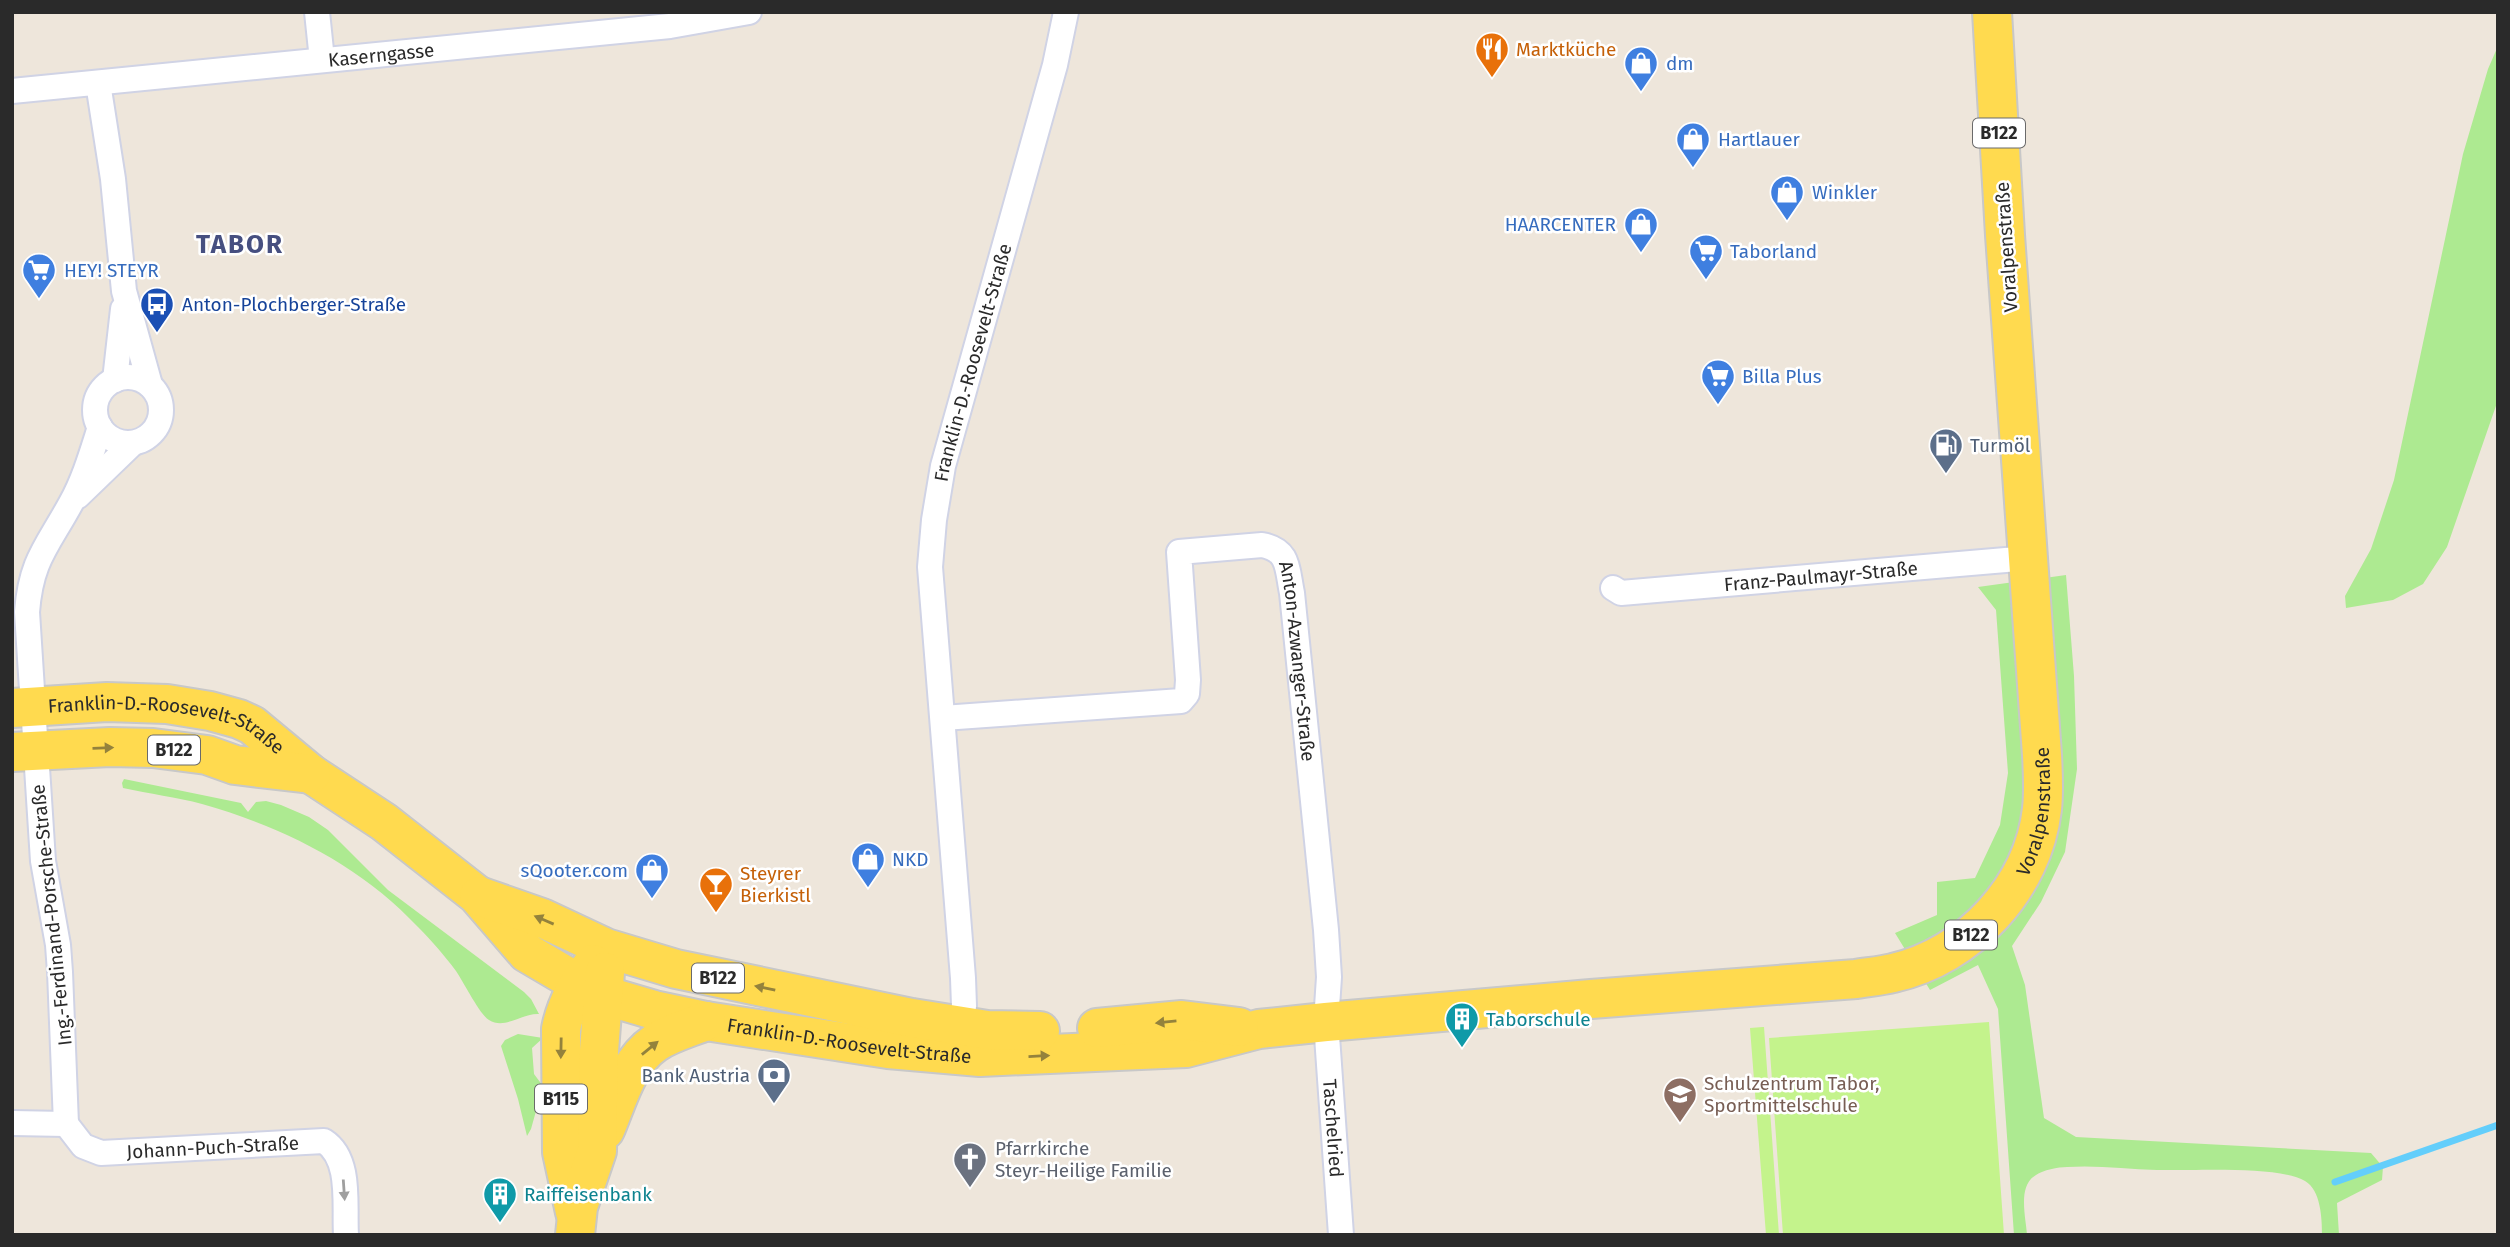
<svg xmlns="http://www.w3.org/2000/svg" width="2510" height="1247" viewBox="0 0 2510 1247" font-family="'Fira Sans',sans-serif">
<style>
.green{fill:#adea91}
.pitch{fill:#c4f38c}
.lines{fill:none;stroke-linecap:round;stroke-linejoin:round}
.stream{stroke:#63cefb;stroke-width:7}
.minor-casing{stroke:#d0d3e5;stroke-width:28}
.primary-casing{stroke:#c8c8c8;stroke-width:42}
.minor{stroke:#fff;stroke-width:24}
.primary{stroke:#ffda4f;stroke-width:38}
.oneway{fill:#94823c}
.oneway2{fill:#9f9f9f}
.labels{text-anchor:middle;stroke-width:5;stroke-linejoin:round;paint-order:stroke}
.shield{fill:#fff;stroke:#6a6a6a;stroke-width:2}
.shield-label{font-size:18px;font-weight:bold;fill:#2a2a2a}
.food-label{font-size:19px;fill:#c56008;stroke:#fff;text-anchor:start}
.street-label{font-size:19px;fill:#2a2a2a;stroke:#fff}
.shop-label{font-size:19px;fill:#366cbe;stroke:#fff;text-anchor:start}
.transit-label{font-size:19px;fill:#164399;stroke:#fff;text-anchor:start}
.service-label{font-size:19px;fill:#4e5e75;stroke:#fff;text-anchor:start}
.culture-label{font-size:19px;fill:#0d838f;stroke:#fff;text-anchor:start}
.education-label{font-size:19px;fill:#785e54;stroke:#fff;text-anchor:start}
.worship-label{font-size:19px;fill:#5b616d;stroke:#fff;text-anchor:start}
.district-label{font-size:26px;font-weight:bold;letter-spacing:2px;fill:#464f80;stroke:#fff}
</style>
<rect width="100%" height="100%" fill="#eee6db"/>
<path class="green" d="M 2498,46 L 2498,400 L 2447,547 L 2423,584 L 2393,600 L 2346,608 L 2345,596 L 2371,549 L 2394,480 L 2463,154 L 2488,69 Z
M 2066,575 L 2074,676 L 2077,769 L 2065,852 L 2041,902 L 2012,946 L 2025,985 L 2044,1118 L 2076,1137 L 2371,1153 L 2383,1167 L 2382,1180 L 2337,1203 L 2339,1235 L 2322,1235 C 2322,1219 2321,1190 2305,1181 C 2278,1165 2192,1171 2157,1170 C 2127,1169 2097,1165 2067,1167 C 2058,1167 2043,1170 2036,1175 C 2017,1186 2026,1217 2027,1235 L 2014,1235 L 1998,1009 L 1978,965 L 1930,990 L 1895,933 L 1937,915 L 1937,882 L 1975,878 L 2000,825 L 2008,773 L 1996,610 L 1978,587 Z
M 124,779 L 241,803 L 248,812 L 256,802 L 266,801 L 281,805 L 309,817 L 328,830 L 388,890 L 524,992 L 531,999 L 539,1014 C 522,1013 505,1030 489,1020 C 480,1015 463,981 456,971 C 445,956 431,940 418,927 C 360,865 283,827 202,804 C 177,797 149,794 123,788 L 122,783 Z
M 518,1034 L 543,1038 L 532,1048 L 534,1074 L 543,1086 L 531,1129 L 527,1136 L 518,1099 L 501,1046 L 505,1040 Z"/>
<path class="pitch" d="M 1989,1022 L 2004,1235 L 1783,1235 L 1769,1038 Z
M 1763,1027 L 1764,1027 L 1779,1235 L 1766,1235 L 1750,1028 Z"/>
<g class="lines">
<path class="stream" d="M 2335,1182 L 2498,1125"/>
<g class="minor-casing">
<g id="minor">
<path d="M 317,12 L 322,60"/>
<path d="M 98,83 L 113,179 L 124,291 L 150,385"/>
<path id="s1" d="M 12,91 L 670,26 L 749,12"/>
<circle cx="128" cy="410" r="33"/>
<path d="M 115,380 L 123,309"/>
<path d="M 78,496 L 133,443"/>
<path id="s2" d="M 1613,588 L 1621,593 L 2029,558"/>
<path id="s3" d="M 943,718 L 1181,701 L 1187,694 L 1188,680 L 1179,552 L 1262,545 C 1290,550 1287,570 1292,593 L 1326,930 L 1329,977 L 1326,1022 L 1341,1235"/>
<path id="s4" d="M 961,1026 L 964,1006 L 963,978 L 930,567 L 934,520 L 943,466 L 1055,65 L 1066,12"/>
<path d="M 12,1123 L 66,1124"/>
<path d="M 66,1124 L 60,972 L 58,945 L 43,861 L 27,612 C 31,560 47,547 71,503 C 84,480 92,452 100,427"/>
<path id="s5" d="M 66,1124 L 83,1146 L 101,1153 L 324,1141 C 352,1159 344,1206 346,1235"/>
</g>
</g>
<g class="primary-casing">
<g id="primary">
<path id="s6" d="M 12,708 L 107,702 L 167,704 L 210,711 L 239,719 L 252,725 L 311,774 L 384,822 L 477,895 L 527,953 L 578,983 L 603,995 L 654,1010 L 706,1021 L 888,1049 L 980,1057 L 1186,1048 L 1259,1029 L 1326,1022 L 1591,999 L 1856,979 C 1868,977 1881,976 1893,973 C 1969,956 2033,888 2042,809 C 2044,791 2043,773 2042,755 L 2005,235 L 1992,12"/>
<path d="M 12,752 L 110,747 L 153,748 L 207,755 L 235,765 L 311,774"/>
<path d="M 479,896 L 542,918 L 606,948 L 676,969 L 912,1018 L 987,1030 L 1040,1031"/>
<path d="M 1097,1028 L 1182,1020 L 1239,1027"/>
<path d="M 605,1130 C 618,1100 627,1062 655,1043 C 670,1033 689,1028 706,1021"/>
<path d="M 575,1212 L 562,1152 L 561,1029 C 566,1004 577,984 593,964"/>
<path d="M 575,1235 L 578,1207 L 597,1151 L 599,1051 L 605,972"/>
</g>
</g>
<use href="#minor" class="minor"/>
<use href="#primary" class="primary"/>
</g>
<defs><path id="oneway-solid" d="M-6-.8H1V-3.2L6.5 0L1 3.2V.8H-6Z" transform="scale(1.75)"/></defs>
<g class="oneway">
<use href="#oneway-solid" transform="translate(103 748) rotate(-2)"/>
<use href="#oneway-solid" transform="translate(544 920) rotate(-157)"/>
<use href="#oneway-solid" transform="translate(765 988) rotate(-168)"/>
<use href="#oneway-solid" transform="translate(1166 1022) rotate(174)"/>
<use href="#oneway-solid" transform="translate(561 1048) rotate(91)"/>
<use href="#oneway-solid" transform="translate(650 1048) rotate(-39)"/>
<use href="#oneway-solid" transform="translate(1039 1056) rotate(-3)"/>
</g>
<use class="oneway2" href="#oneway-solid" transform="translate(344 1190) rotate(86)"/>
<defs>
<g id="restaurant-pin" transform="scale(1.75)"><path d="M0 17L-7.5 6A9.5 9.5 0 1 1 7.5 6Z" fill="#e8710a" stroke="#fff"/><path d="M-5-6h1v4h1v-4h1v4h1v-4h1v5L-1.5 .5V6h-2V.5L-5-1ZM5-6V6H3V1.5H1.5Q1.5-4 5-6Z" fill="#fff"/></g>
<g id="shop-pin" transform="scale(1.75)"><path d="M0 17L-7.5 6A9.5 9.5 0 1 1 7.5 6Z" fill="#3f7fe0" stroke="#fff"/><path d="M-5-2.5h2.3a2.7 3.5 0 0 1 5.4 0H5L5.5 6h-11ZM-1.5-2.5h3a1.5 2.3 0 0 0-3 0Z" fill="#fff"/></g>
<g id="supermarket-pin" transform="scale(1.75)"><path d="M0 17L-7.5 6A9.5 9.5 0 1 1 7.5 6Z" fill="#3f7fe0" stroke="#fff"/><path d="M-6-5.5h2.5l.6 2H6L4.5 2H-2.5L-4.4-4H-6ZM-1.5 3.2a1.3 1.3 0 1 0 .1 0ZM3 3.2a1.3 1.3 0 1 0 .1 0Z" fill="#fff"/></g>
<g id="bus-pin" transform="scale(1.75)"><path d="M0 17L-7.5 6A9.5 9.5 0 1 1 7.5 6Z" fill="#1a4fb4" stroke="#fff"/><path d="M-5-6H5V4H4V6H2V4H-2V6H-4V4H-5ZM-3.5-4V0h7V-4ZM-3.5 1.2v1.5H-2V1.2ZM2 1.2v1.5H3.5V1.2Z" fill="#fff"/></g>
<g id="fuel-pin" transform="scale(1.75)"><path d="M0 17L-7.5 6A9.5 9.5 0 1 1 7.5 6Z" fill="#5c6f8a" stroke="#fff"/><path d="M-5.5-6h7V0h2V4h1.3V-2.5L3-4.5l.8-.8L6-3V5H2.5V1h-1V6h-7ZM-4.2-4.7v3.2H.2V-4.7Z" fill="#fff"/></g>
<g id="bar-pin" transform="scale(1.75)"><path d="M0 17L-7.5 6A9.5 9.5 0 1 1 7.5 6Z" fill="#e8710a" stroke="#fff"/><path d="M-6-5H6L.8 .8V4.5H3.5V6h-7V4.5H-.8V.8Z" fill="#fff"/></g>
<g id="building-pin" transform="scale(1.75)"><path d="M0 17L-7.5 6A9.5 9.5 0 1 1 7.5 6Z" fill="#0f9aa8" stroke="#fff"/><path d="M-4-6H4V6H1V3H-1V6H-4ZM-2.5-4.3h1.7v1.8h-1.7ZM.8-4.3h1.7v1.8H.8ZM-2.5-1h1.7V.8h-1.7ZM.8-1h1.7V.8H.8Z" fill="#fff"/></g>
<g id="bank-pin" transform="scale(1.75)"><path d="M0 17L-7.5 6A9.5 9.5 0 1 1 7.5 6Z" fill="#5c6f8a" stroke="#fff"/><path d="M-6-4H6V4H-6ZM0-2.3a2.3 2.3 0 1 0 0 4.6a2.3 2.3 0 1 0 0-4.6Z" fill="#fff"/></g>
<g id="school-pin" transform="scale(1.75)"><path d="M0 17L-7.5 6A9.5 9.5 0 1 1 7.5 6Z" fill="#8d6e63" stroke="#fff"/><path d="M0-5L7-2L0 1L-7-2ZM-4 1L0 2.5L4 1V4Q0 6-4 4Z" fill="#fff"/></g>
<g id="church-pin" transform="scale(1.75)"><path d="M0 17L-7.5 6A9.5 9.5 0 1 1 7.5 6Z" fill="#6b7280" stroke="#fff"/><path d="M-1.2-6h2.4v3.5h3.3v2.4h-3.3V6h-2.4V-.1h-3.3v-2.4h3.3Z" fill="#fff"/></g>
</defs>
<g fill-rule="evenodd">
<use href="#restaurant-pin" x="1492" y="49"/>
<use href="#shop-pin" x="1641" y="63"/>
<use href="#shop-pin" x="1693" y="139"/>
<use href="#shop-pin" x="1787" y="192"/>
<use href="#shop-pin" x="1641" y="224"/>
<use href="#supermarket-pin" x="1706" y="251"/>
<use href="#supermarket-pin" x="39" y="270"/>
<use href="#bus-pin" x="157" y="304"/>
<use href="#supermarket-pin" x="1718" y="376"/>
<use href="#fuel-pin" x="1946" y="445"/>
<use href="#shop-pin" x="868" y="859"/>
<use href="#shop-pin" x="652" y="870"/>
<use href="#bar-pin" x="716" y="884"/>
<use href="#building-pin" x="1462" y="1019"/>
<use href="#bank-pin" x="774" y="1075"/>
<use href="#school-pin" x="1680" y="1094"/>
<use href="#church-pin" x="970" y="1159"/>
<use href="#building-pin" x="500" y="1194"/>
</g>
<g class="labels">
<g class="shield">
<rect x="1973" y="118.5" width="52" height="29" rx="5"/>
<rect x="148" y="735.5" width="52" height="29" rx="5"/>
<rect x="1945" y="920.5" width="52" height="29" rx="5"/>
<rect x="692" y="963.5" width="52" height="29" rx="5"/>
<rect x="535" y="1084.5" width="52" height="29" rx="5"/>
</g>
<g class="shield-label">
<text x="1999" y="139">B122</text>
<text x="174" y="756">B122</text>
<text x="1971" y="941">B122</text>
<text x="718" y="984">B122</text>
<text x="561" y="1105">B115</text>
</g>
<g class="food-label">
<text x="1516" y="56">Marktküche</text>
<text x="740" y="880">Steyrer<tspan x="740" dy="22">Bierkistl</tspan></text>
</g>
<g class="street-label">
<text dy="7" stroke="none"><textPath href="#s1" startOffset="371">Kaserngasse</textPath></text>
<text transform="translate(2006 247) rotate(-94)" y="7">Voralpenstraße</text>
<text dy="7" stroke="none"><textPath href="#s4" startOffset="670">Franklin-D.-Roosevelt-Straße</textPath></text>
<text dy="7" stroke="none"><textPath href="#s2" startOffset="210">Franz-Paulmayr-Straße</textPath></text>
<text dy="7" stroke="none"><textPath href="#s3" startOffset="604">Anton-Azwanger-Straße</textPath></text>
<text dy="7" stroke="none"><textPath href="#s6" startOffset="159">Franklin-D.-Roosevelt-Straße</textPath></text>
<text dy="7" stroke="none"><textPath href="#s6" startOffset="2222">Voralpenstraße</textPath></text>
<text transform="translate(51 915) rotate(-96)" y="7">Ing.-Ferdinand-Porsche-Straße</text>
<text dy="7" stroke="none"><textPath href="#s6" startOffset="940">Franklin-D.-Roosevelt-Straße</textPath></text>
<text dy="7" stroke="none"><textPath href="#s3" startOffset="1073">Taschelried</textPath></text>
<text dy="7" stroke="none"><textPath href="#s5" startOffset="159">Johann-Puch-Straße</textPath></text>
</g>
<g class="shop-label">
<text x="1666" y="70">dm</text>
<text x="1718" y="146">Hartlauer</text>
<text x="1812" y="199">Winkler</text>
<text x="1616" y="231" text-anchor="end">HAARCENTER</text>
<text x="1730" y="258">Taborland</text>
<text x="64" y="277">HEY! STEYR</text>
<text x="1742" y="383">Billa Plus</text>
<text x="892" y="866">NKD</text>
<text x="628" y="877" text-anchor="end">sQooter.com</text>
</g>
<g class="transit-label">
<text x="182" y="311">Anton-Plochberger-Straße</text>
</g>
<g class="service-label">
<text x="1970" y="452">Turmöl</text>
<text x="750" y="1082" text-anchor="end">Bank Austria</text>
</g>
<g class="culture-label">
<text x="1486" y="1026">Taborschule</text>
<text x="524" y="1201">Raiffeisenbank</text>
</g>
<g class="education-label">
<text x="1704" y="1090">Schulzentrum Tabor,<tspan x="1704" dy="22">Sportmittelschule</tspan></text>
</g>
<g class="worship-label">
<text x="995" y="1155">Pfarrkirche<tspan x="995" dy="22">Steyr-Heilige Familie</tspan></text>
</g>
<g class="district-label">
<text x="240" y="253">TABOR</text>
</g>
</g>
<rect width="2510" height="1247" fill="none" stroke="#2a2a2a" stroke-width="28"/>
</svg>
